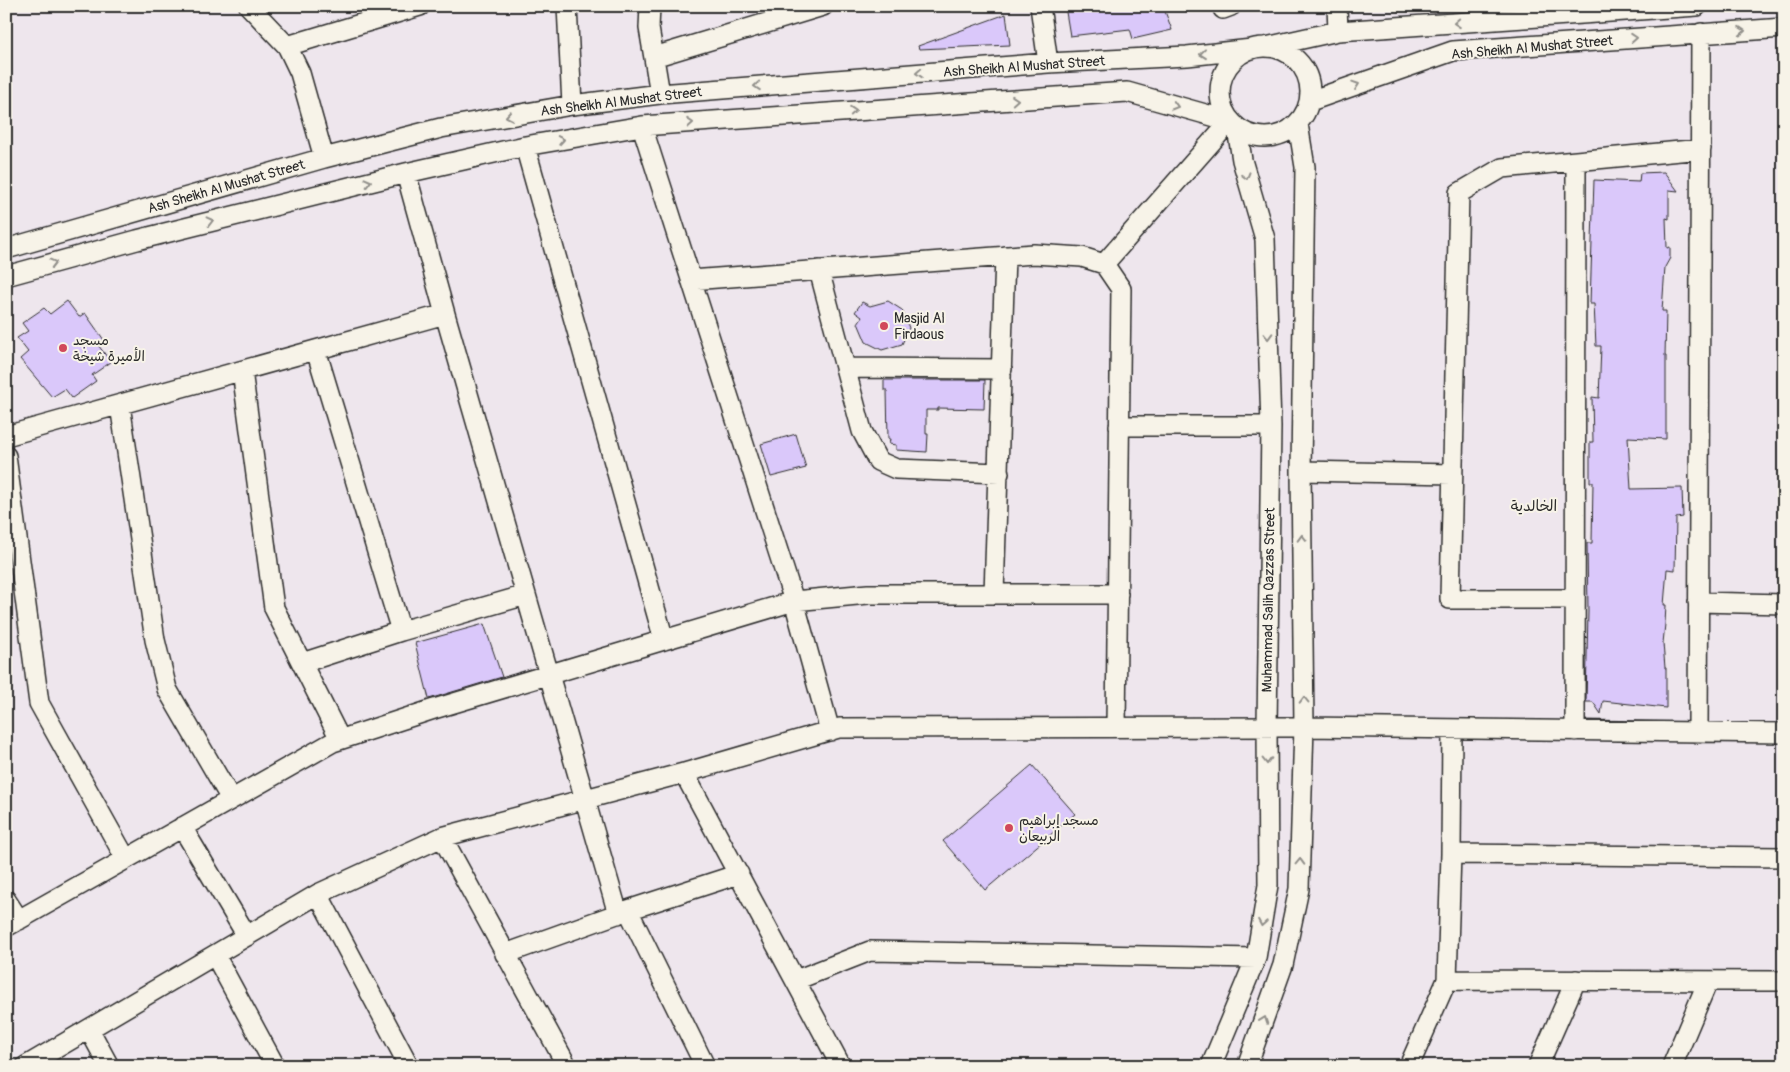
<svg xmlns="http://www.w3.org/2000/svg" width="1790" height="1072" viewBox="0 0 1790 1072" font-family="Pangolin,'Playpen Sans Arabic',sans-serif">
<style>
.building{fill:#dac8fa;stroke:#2b2b2b}
.lines{fill:none;stroke-linecap:round;stroke-linejoin:round}
.minor-casing{stroke:#2b2b2b;stroke-width:22}
.minor{stroke:#f7f3e8;stroke-width:19}
.oneway{stroke:#918f8a}
.poi-dot{fill:#d1495b;stroke:#f7f3e8;stroke-width:2}
.labels{text-anchor:middle;stroke-width:4;stroke-linejoin:round;paint-order:stroke}
.street-label{font-size:14px;fill:#2b2b2b;stroke:#f7f3e8}
.poi-label{font-size:14px;fill:#2b2b2b;stroke:#f7f3e8;text-anchor:start}
.neighbourhood-label{font-size:15px;fill:#2b2b2b;stroke:#f7f3e8}
</style>
<rect width="100%" height="100%" fill="#eee6ed"/>
<filter id="ink" filterUnits="userSpaceOnUse"><feTurbulence type="fractalNoise" baseFrequency=".02" numOctaves="2"/><feDisplacementMap in="SourceGraphic" scale="10" xChannelSelector="R" yChannelSelector="G"/><feConvolveMatrix kernelMatrix="1 2 1 2 8 2 1 2 1" color-interpolation-filters="sRGB"/></filter>
<g filter="url(#ink)">
<path class="building" d="M 1065,6 L 1163,6 L 1172,30 L 1133,39 L 1130,29 L 1070,36 Z
M 1006,14 L 1010,45 L 919,49 L 918,46 Z
M 1664,172 L 1678,191 L 1669,190 L 1669,219 L 1666,218 L 1667,248 L 1670,247 L 1670,258 L 1665,267 L 1662,311 L 1666,311 L 1665,356 L 1666,356 L 1666,439 L 1628,437 L 1631,489 L 1682,488 L 1683,517 L 1676,518 L 1675,570 L 1667,569 L 1664,605 L 1666,605 L 1665,624 L 1663,643 L 1665,668 L 1666,668 L 1666,708 L 1603,701 L 1601,714 L 1593,702 L 1586,702 L 1588,611 L 1587,543 L 1592,543 L 1593,482 L 1590,482 L 1590,442 L 1593,442 L 1592,397 L 1599,398 L 1601,346 L 1596,346 L 1594,304 L 1590,304 L 1594,180 L 1639,182 L 1640,173 Z
M 67,301 L 79,317 L 85,313 L 104,340 L 98,345 L 111,362 L 92,375 L 96,381 L 72,398 L 65,389 L 52,397 L 20,359 L 28,352 L 17,338 L 28,331 L 22,323 L 44,308 L 50,314 Z
M 888,301 L 902,310 L 909,328 L 902,344 L 882,350 L 866,342 L 858,323 L 862,317 L 855,312 L 862,302 L 870,306 Z
M 884,380 L 985,380 L 984,409 L 938,408 L 938,410 L 926,410 L 926,434 L 928,434 L 927,452 L 896,450 L 896,445 L 889,444 L 890,439 L 888,439 L 887,390 L 884,390 Z
M 796,434 L 806,468 L 771,477 L 761,444 Z
M 484,624 L 502,677 L 429,699 L 415,643 Z
M 1032,765 L 1075,814 L 985,890 L 943,841 Z"/>
<g class="lines">
<g class="minor-casing">
<path id="minor" d="M 249,6 L 287,46 L 300,73 L 324,158
M 567,6 L 572,105
M 650,6 L 649,28 L 660,94
M 1040,6 L 1048,63
M 1337,6 L 1338,31
M 1223,9 L 1231,6
M 287,46 L 420,6
M1220 92a45 45 0 1 1 90 0a45 45 0 1 1-90 0Z
M 1266,47 L 1338,31 L 1697,6
M 654,57 L 823,6
M 1310,101 L 1453,51 L 1784,28
M 642,126 L 794,601 L 830,731
M 525,146 L 664,640
M 406,173 L 445,314 L 618,914
M 6,249 L 324,158 L 441,128 L 572,105 L 660,94 L 1048,63 L 1187,56 L 1252,49
M 819,270 L 862,431 L 878,461 L 896,469 L 999,473
M 6,276 L 137,240 L 406,173 L 525,146 L 642,126 L 1127,92 L 1230,121 L 1104,264
M 691,280 L 1034,254 L 1082,257 L 1104,264 L 1121,289 L 1116,727
M 316,350 L 401,631
M 845,368 L 1002,369
M 242,371 L 274,608 L 340,739
M 120,405 L 155,640 L 167,689 L 231,799
M 1119,426 L 1271,426
M 6,436 L 445,314
M 6,456 L 39,703 L 126,859
M 1301,471 L 1453,474
M 994,594 L 1005,256
M 1575,599 L 1450,599 L 1459,193 L 1502,168 L 1701,149
M 1698,602 L 1784,604
M 302,663 L 401,631 L 526,595
M 1575,731 L 1576,161
M 1698,733 L 1701,33
M 684,773 L 841,1066
M 182,827 L 247,936
M 442,837 L 567,1066
M 1451,854 L 1784,857
M 318,894 L 409,1066
M 6,900 L 19,920
M 628,910 L 705,1066
M 6,927 L 333,742 L 434,709 L 794,601 L 868,594 L 1118,594
M 505,954 L 628,910 L 739,874
M 215,955 L 275,1066
M 796,980 L 870,951 L 1256,958
M 1447,980 L 1784,981
M 89,1029 L 109,1066
M 26,1066 L 318,894 L 442,837 L 684,773 L 839,728 L 1304,727 L 1784,733
M 1211,1066 L 1256,958 L 1268,885 L 1267,727 L 1271,426 L 1265,239 L 1242,160 L 1237,128
M 1247,1066 L 1283,965 L 1299,889 L 1304,727 L 1301,471 L 1305,167 L 1298,124
M 1409,1066 L 1447,980 L 1451,854 L 1452,729
M 1538,1066 L 1576,980
M 1672,1066 L 1708,981"/>
</g>
<use href="#minor" class="minor"/>
</g>
<defs><path id="oneway-chevron" d="M-2-3.5L2.5 0L-2 3.5" fill="none" stroke-width="1.6" stroke-linecap="round" stroke-linejoin="round" transform="scale(1.25)"/></defs>
<g class="oneway">
<use href="#oneway-chevron" transform="translate(1457 23) rotate(176)"/>
<use href="#oneway-chevron" transform="translate(1742 31) rotate(-4)"/>
<use href="#oneway-chevron" transform="translate(1634 38) rotate(-4)"/>
<use href="#oneway-chevron" transform="translate(1203 54) rotate(174)"/>
<use href="#oneway-chevron" transform="translate(919 73) rotate(176)"/>
<use href="#oneway-chevron" transform="translate(1356 85) rotate(-19)"/>
<use href="#oneway-chevron" transform="translate(757 86) rotate(176)"/>
<use href="#oneway-chevron" transform="translate(1015 100) rotate(-4)"/>
<use href="#oneway-chevron" transform="translate(1175 106) rotate(16)"/>
<use href="#oneway-chevron" transform="translate(853 111) rotate(-4)"/>
<use href="#oneway-chevron" transform="translate(509 116) rotate(170)"/>
<use href="#oneway-chevron" transform="translate(690 123) rotate(-4)"/>
<use href="#oneway-chevron" transform="translate(561 140) rotate(-10)"/>
<use href="#oneway-chevron" transform="translate(1246 176) rotate(74)"/>
<use href="#oneway-chevron" transform="translate(368 182) rotate(-14)"/>
<use href="#oneway-chevron" transform="translate(210 221) rotate(-14)"/>
<use href="#oneway-chevron" transform="translate(53 263) rotate(-15)"/>
<use href="#oneway-chevron" transform="translate(1268 336) rotate(88)"/>
<use href="#oneway-chevron" transform="translate(1302 538) rotate(-91)"/>
<use href="#oneway-chevron" transform="translate(1304 700) rotate(-91)"/>
<use href="#oneway-chevron" transform="translate(1267 761) rotate(89)"/>
<use href="#oneway-chevron" transform="translate(1300 862) rotate(-88)"/>
<use href="#oneway-chevron" transform="translate(1262 923) rotate(100)"/>
<use href="#oneway-chevron" transform="translate(1264 1020) rotate(-70)"/>
</g>
</g>
<g class="poi-dot">
<circle cx="884" cy="326" r="5"/>
<circle cx="63" cy="348" r="5"/>
<circle cx="1009" cy="828" r="5"/>
</g>
<g class="labels">
<g class="street-label">
<text transform="translate(1532 47) rotate(-5)" y="5">Ash Sheikh Al Mushat Street</text>
<text transform="translate(1024 66) rotate(-4)" y="5">Ash Sheikh Al Mushat Street</text>
<text transform="translate(621 101) rotate(-7)" y="5">Ash Sheikh Al Mushat Street</text>
<text transform="translate(226 186) rotate(-16)" y="5">Ash Sheikh Al Mushat Street</text>
<text transform="translate(1268 600) rotate(-89)" y="5">Muhammad Salih Qazzas Street</text>
</g>
<g class="poi-label">
<text x="894" y="323">Masjid Al<tspan x="894" dy="16">Firdaous</tspan></text>
<text x="73" y="345">مسجد<tspan x="73" dy="16">الأميرة شيخة</tspan></text>
<text x="1019" y="825">مسجد إبراهيم<tspan x="1019" dy="16">الربيعان</tspan></text>
</g>
<g class="neighbourhood-label">
<text x="1534" y="511">الخالدية</text>
</g>
</g>
<rect width="1790" height="1072" fill="none" stroke="#f7f3e8" stroke-width="25"/>
<rect x="12" y="12" width="1765" height="1047" fill="none" stroke="#2b2b2b" stroke-width="2" filter="url(#ink)"/>
</svg>
